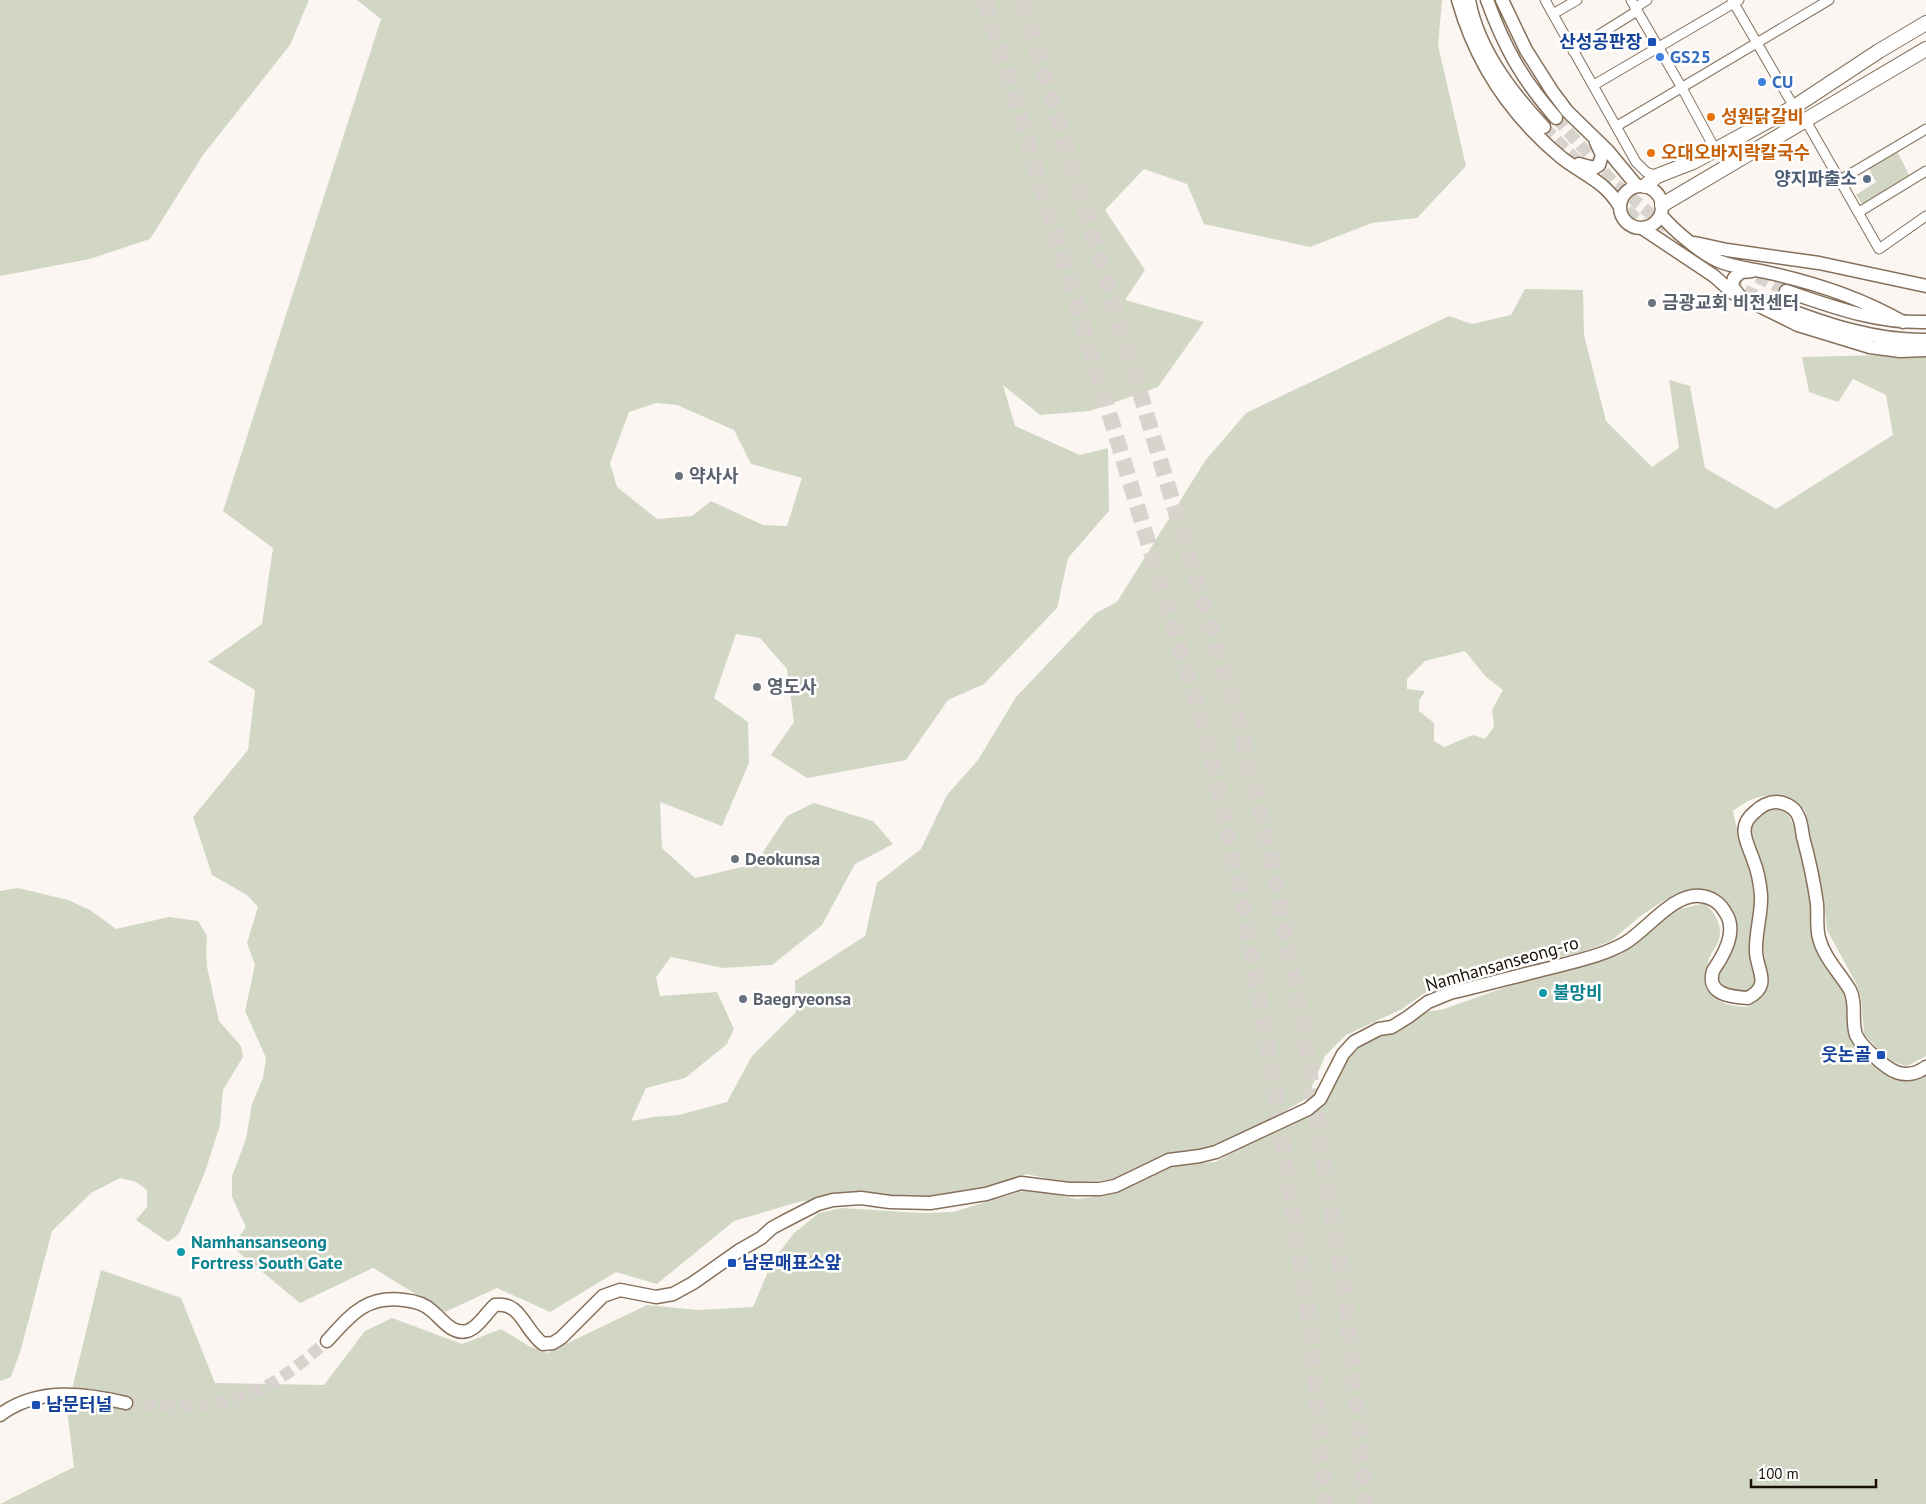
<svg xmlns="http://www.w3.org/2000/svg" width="1926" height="1504" viewBox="0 0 1926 1504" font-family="'PT Sans','Noto Sans KR',sans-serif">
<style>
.green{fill:#d1d7c4;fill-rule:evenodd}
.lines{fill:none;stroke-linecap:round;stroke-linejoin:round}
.secondary-tunnel{stroke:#d9d3ce;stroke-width:12;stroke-dasharray:12 6;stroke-linecap:butt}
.highway-tunnel{stroke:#d9d3ce;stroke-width:16;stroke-dasharray:16 8;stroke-linecap:butt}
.street-casing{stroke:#86705b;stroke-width:11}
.secondary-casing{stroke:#86705b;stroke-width:15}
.primary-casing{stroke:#86705b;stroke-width:16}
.street{stroke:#fff;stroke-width:9}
.secondary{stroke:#fff;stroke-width:12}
.primary{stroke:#fff;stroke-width:14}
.transit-dot{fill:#1a4fb4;stroke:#fff;stroke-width:2}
.shop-dot{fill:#3f7fe0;stroke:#fff;stroke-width:2}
.food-dot{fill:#e8710a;stroke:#fff;stroke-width:2}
.service-dot{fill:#5c6f8a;stroke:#fff;stroke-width:2}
.worship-dot{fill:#6b7280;stroke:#fff;stroke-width:2}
.culture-dot{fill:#0f9aa8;stroke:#fff;stroke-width:2}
.labels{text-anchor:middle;stroke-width:5;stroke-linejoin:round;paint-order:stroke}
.transit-label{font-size:18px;font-weight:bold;fill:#164399;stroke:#fff;text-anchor:end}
.shop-label{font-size:18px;font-weight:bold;fill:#366cbe;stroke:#fff;text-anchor:start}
.food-label{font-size:18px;font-weight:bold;fill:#c56008;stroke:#fff;text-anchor:start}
.service-label{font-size:18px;font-weight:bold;fill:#4e5e75;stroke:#fff;text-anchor:end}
.worship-label{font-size:18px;font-weight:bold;fill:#5b616d;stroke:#fff;text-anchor:start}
.street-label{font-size:18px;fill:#180f07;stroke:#fff}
.culture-label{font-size:18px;font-weight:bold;fill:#0d838f;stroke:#fff;text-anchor:start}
</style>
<rect width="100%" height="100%" fill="#fbf6f1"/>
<path class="green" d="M 0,0 L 309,0 L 290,45 L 203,155 L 150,239 L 90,259 L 0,276 Z
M 357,0 L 1442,0 L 1438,45 L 1466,166 L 1417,218 L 1372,223 L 1310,247 L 1204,224 L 1187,184 L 1144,169 L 1105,210 L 1145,270 L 1125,300 L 1204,322 L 1158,387 L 1090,411 L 1040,415 L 1003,385 L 1015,426 L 1080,455 L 1108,448 L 1109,511 L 1068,558 L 1057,608 L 984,684 L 948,700 L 906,760 L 807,778 L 771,755 L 794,722 L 787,669 L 760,638 L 736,634 L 714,698 L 748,722 L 749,763 L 722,826 L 660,802 L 662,848 L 695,878 L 755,864 L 787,816 L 814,803 L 873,821 L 893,844 L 855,864 L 822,925 L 772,965 L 723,968 L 671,957 L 656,977 L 660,996 L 717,992 L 734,1029 L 727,1044 L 685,1078 L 646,1088 L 631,1121 L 653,1117 L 679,1115 L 727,1102 L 752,1056 L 796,1012 L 795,981 L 865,936 L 877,883 L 921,849 L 947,795 L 978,760 L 1016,697 L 1096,613 L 1117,602 L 1205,461 L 1246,413 L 1449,316 L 1472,324 L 1511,315 L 1525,289 L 1583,290 L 1584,335 L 1606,421 L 1652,467 L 1679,448 L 1669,380 L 1690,386 L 1705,468 L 1776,509 L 1893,435 L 1886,395 L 1853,379 L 1838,402 L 1809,392 L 1802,357 L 1926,354 L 1926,1056 L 1907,1066 L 1889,1061 L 1864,1034 L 1861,998 L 1856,983 L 1827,930 L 1824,900 L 1805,810 C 1782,789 1756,792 1733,811 C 1737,839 1756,869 1756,897 C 1756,913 1748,930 1749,946 C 1750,968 1764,977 1745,996 C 1734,992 1723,989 1717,977 L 1735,924 L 1732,911 L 1726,900 L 1717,893 L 1686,890 L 1664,900 L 1638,918 L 1611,941 L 1585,951 L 1450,982 L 1429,990 L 1402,1009 L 1346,1035 L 1325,1056 L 1307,1098 L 1221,1148 L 1166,1155 L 1152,1160 L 1140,1169 L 1133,1170 L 1113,1180 L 1091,1181 L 1074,1184 L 1026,1174 L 978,1192 L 918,1197 L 802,1201 L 734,1221 L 657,1284 L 616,1272 L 550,1312 L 497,1288 L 445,1312 L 373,1268 L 300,1303 L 232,1247 L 246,1227 L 232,1197 L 232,1176 L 246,1139 L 252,1104 L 263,1078 L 266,1058 L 245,1011 L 255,965 L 247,943 L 258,907 L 247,895 L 212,875 L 193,817 L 248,750 L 255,690 L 208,662 L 262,624 L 273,548 L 223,511 L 381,19 ZM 656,403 L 677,405 L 734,430 L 751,464 L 802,478 L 787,526 L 763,525 L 711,501 L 692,516 L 657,519 L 617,487 L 610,463 L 629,412 ZM 1465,651 L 1486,677 L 1503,690 L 1492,710 L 1494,727 L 1485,739 L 1473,735 L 1444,747 L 1434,741 L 1434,723 L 1419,711 L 1419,701 L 1425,691 L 1407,689 L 1407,679 L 1425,661 Z
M 1896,149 L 1909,175 L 1862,204 L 1856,195 L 1876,182 L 1868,167 Z
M 1770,809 L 1786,811 L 1793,824 L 1805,867 L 1811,900 L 1838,979 L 1849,1002 L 1847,1013 L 1850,1028 L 1860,1052 L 1900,1081 L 1912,1078 L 1926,1070 L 1926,1504 L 0,1504 L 74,1467 L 67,1410 L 101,1270 L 181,1298 L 215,1383 L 324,1385 L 365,1331 L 392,1318 L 462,1344 L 501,1329 L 529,1346 L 547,1353 L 647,1305 L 698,1310 L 753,1307 L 772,1262 L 794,1233 L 819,1213 L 842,1208 L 922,1213 L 953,1212 L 1029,1189 L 1077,1199 L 1092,1197 L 1112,1193 L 1162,1167 L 1215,1162 L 1269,1133 L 1318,1110 L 1328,1094 L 1339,1068 L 1356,1045 L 1426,1012 L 1444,1009 L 1520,982 L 1541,976 L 1562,973 L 1621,954 L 1662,920 L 1680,909 L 1705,903 C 1713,912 1720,920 1720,933 C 1720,942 1715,947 1711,954 C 1703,971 1704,996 1724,1003 C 1730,1006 1738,1006 1744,1007 C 1752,1008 1760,998 1764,992 L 1765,961 L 1762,937 L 1766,924 L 1767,908 L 1766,877 L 1749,832 L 1751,821 Z
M 18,888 L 68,900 L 90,910 L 116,929 L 169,917 L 198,921 L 207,936 L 206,952 L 207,967 L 219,1021 L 241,1046 L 243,1057 L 223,1090 L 220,1125 L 205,1172 L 179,1234 L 168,1242 L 136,1220 L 147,1207 L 147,1190 L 136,1182 L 120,1178 L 91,1193 L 52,1231 L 21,1349 L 11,1377 L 0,1381 L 0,891 Z"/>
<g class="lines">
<path class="secondary-tunnel" d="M 1556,118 L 1614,183 L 1671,231
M 1544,127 L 1586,170
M 1614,198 L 1653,234
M 1741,269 L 1786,291
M 1729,282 L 1741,289 L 1779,306
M 126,1403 C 169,1407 219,1410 259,1390 C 284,1378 305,1360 327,1341"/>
<path class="highway-tunnel" d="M 985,0 L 1209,745 L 1240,890 L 1271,1066 L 1309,1319 L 1326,1504
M 1022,0 L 1238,719 L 1274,871 L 1302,1024 L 1346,1302 L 1366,1504"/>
<g class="street-casing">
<path id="street" d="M 1545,0 L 1636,162 L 1646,172 L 1657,176
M 1631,0 L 1682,88 L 1716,151
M 1732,0 L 1794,107
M 1635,8 L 1647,0
M 1553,14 L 1577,0
M 1573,51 L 1637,11
M 1594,85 L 1739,0
M 1806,121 L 1879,249 L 1926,216
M 1617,126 L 1829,0
M 1840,180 L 1926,129
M 1859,212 L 1926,171"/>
</g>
<g class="secondary-casing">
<path id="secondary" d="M 1458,0 C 1476,64 1511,116 1562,158 C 1584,175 1605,181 1620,207
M 1469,0 C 1478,49 1511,92 1544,127
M 1487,0 C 1505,49 1522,79 1556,118
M 1502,0 L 1526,50 L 1552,91 L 1567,111 L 1608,151 L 1637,186
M 1579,164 L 1594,168 L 1599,165 L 1602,155 L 1596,142
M1620 207a21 21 0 1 1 42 0a21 21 0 1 1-42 0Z
M 1661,215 C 1673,230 1704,256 1721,262 C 1737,268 1754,269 1770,273 C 1815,283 1863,299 1903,322
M 1642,228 L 1714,276 L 1733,293 L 1798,325 L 1870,347 L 1900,351 L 1926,350
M 1695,243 L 1727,250 L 1819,263 L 1926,286
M 1786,291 C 1833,307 1875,323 1926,322
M 1739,295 L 1732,286 L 1734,278 L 1741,272 L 1752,271
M 1779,306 C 1826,324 1875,341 1926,340
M 327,1341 C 350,1316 365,1295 404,1300 C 414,1301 424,1303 432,1311 C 442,1319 452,1335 467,1331 C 478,1328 486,1313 495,1305 C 521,1301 524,1330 543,1344 L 553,1343 L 561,1338 L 603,1296 L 620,1290 L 656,1297 L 673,1294 L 693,1283 L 740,1250 L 761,1238 L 772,1228 L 783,1222 L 818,1204 L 833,1200 L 861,1198 L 890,1202 L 930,1203 L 986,1194 L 1021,1183 L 1069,1189 L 1100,1189 L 1115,1186 L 1169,1160 L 1200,1156 L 1216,1152 L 1308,1109 L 1320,1099 L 1343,1054 L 1354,1042 L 1379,1029 L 1392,1027 L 1408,1017 L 1428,1002 L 1450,993 C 1484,985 1517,976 1550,968 C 1576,961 1602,956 1625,943 C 1647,930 1674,892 1701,896 C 1711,897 1720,903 1725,912 C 1735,926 1729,944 1721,958 C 1719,962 1715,967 1713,971 C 1706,995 1732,997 1748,998 C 1772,985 1757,971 1756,952 C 1755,933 1762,914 1761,895 C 1760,884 1758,872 1754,862 C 1748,843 1735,827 1756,811 C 1761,806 1769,802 1776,802 C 1783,802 1792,806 1796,812 C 1801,818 1802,830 1803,837 C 1809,859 1814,882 1817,904 C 1818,915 1816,927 1819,938 C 1824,958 1840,973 1850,990 C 1857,1004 1851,1020 1856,1035 C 1860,1043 1866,1049 1873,1055 C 1889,1071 1905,1082 1926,1067
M 0,1415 C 37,1387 84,1393 126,1403"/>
</g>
<g class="primary-casing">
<path id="primary" d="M 1645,186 L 1657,176 L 1693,162 L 1794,107 L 1879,51 L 1926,23
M 1662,205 L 1926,49"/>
</g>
<use href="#street" class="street"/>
<use href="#secondary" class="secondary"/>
<use href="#primary" class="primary"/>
</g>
<g class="transit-dot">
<rect x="1647" y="37" width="10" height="10" rx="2.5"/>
<rect x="1876" y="1050" width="10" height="10" rx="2.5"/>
<rect x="727" y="1258" width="10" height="10" rx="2.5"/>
<rect x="31" y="1400" width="10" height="10" rx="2.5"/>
</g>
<g class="shop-dot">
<circle cx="1660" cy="57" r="5"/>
<circle cx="1762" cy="82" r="5"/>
</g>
<g class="food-dot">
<circle cx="1711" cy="117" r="5"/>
<circle cx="1651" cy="153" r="5"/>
</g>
<circle class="service-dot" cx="1867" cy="179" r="5"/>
<g class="worship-dot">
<circle cx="1652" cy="303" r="5"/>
<circle cx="679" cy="476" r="5"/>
<circle cx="757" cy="687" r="5"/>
<circle cx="735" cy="859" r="5"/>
<circle cx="743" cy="999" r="5"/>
</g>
<g class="culture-dot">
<circle cx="1543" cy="993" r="5"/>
<circle cx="181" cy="1252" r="5"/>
</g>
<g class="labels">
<g class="transit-label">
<text x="1642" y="48">산성공판장</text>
<text x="1871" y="1061">웃논골</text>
<text x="742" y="1269" text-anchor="start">남문매표소앞</text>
<text x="46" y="1411" text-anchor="start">남문터널</text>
</g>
<g class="shop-label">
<text x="1670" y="63">GS25</text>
<text x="1772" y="88">CU</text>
</g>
<g class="food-label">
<text x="1721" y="123">성원닭갈비</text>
<text x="1661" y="159">오대오바지락칼국수</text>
</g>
<g class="service-label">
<text x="1857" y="185">양지파출소</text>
</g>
<g class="worship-label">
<text x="1662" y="309">금광교회 비전센터</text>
<text x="689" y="482">약사사</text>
<text x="767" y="693">영도사</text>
<text x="745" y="865">Deokunsa</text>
<text x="753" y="1005">Baegryeonsa</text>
</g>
<g class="street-label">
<text transform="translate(1502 964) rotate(-16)" y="6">Namhansanseong-ro</text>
</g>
<g class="culture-label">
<text x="1553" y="999">불망비</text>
<text x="191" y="1248">Namhansanseong<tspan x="191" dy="21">Fortress South Gate</tspan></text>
</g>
</g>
<path d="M1751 1479v8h125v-8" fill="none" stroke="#180f07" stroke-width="2.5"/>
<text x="1758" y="1479" font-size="15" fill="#180f07" stroke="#ffffff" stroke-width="4" paint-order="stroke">100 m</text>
</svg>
